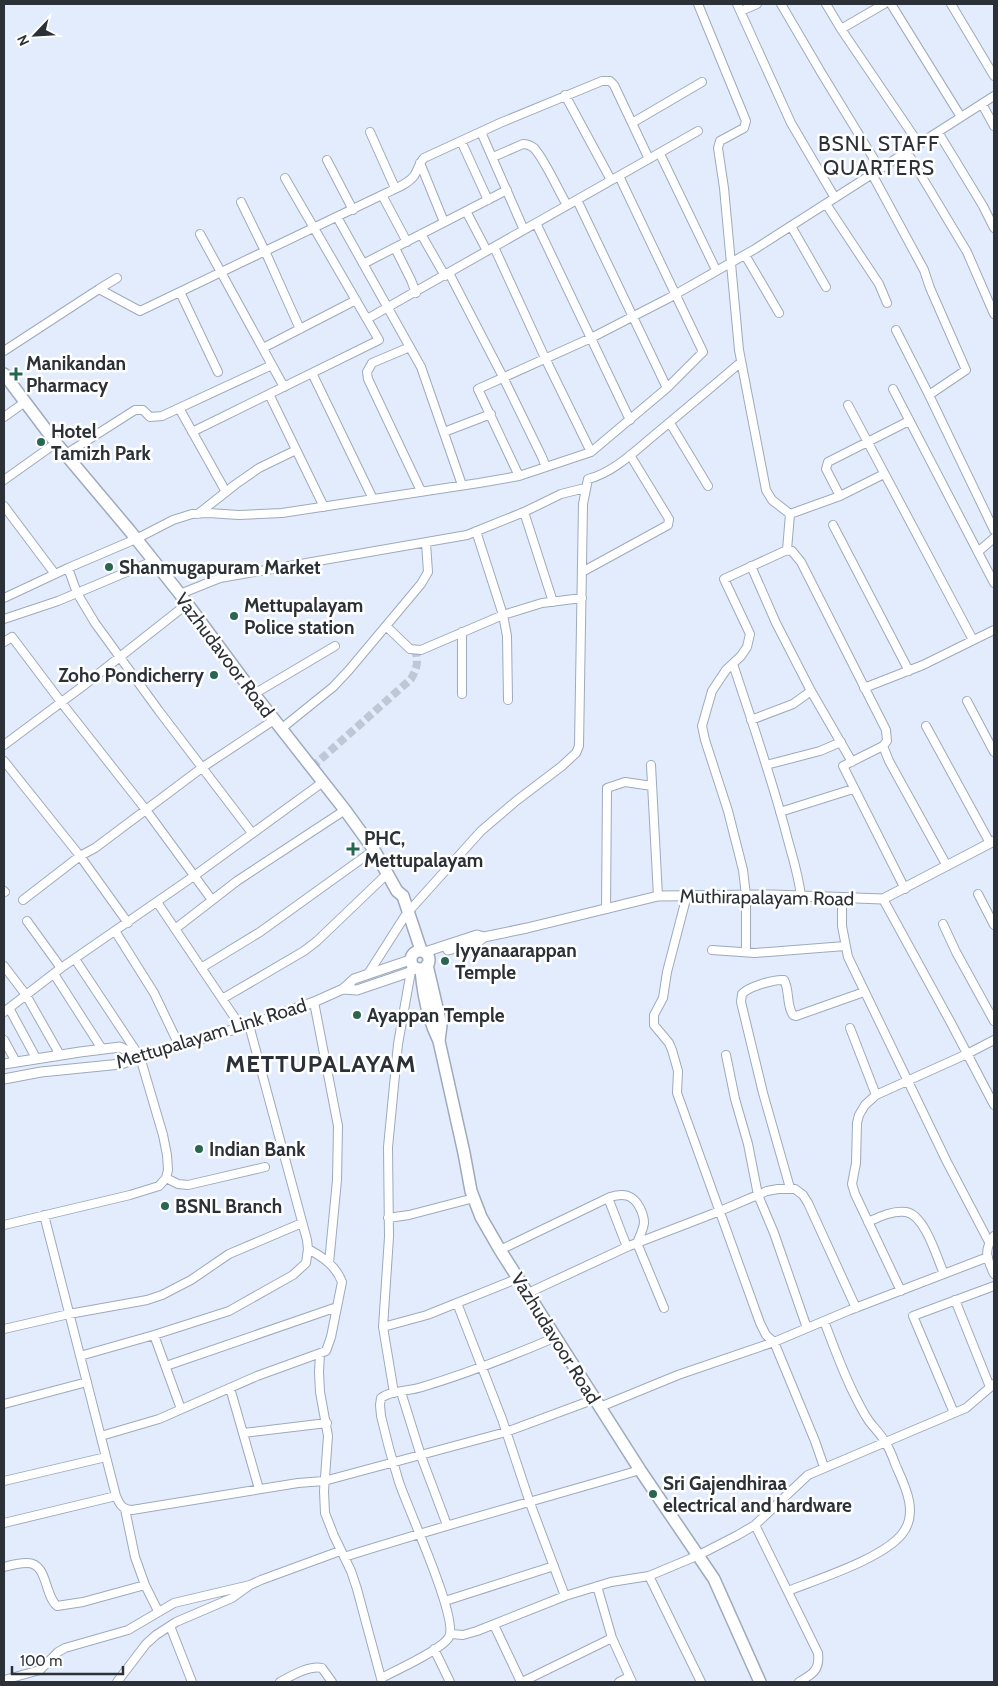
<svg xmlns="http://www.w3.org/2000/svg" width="998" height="1686" viewBox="0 0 998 1686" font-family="Cabin,sans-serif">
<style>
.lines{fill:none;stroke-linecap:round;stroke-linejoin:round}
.minor-tunnel{stroke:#bec7d5;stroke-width:8;stroke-dasharray:8 4;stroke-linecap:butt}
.minor-casing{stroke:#9eaabc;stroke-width:10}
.tertiary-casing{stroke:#9eaabc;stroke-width:11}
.primary-casing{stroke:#9eaabc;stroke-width:14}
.minor{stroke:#fff;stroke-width:8}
.tertiary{stroke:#fff;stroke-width:9}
.primary{stroke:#fff;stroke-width:11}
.poi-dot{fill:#296651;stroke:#fff;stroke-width:2}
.labels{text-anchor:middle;stroke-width:5;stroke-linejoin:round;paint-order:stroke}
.poi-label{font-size:19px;font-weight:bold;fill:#2c3138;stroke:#fff;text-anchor:start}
.street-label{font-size:19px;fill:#2c3138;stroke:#fff}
.quarter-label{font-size:21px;letter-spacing:1px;fill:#2c3138;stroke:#fff}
.district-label{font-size:24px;font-weight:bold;letter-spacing:1px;fill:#2c3138;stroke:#fff}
</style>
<rect width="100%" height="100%" fill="#e2ecfc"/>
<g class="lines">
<path class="minor-tunnel" d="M 312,767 L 411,679 C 417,668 419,662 415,650"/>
<g class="minor-casing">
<path id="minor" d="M 698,4 L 746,121 L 744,128 L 720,141 L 718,148 L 724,188 L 739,350 L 766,490 L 772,500 L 790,514
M 737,4 L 791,123 L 835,198
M 781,4 L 822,74 L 880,169
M 826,4 L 841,29 L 919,144
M 891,4 L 961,117
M 951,4 L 994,76
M 741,11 L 757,4
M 841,29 L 884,4
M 565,95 L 611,180
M 982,104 L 994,126
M 632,123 L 702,82
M 370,132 L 395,188
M 481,132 L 524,230
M 938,132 L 983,206 L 994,228
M 461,141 L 488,200
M 907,152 L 967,252 L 994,314
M 660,154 L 716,270
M 493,157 L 523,144 C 528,144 530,145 534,148 C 545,160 558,190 567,205
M 327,160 L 353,210
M 420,163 L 444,222
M 872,174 L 924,270 L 930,288 L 966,370 L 929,395
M 382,195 L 407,242
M 577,200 L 667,388
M 241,202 L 265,251 L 300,329
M 826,204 L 879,284 L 887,303
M 466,211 L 487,251
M 337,217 L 421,367 L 462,485
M 536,223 L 630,420
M 791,226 L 826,287
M 200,234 L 284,387
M 421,234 L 445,276
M 494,247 L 545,358 L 591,452
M 395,248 L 411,280 L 416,293
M 745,255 L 779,313
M 363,264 L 507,190
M 449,273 L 503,377 L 542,457 L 546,467
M 99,289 L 117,278
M 180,292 L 218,372
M 367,319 L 698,131
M 896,330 L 929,395 L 994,530
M 410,347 L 372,363 L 367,372 L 368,379 L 421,491
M 263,348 L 356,300
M 4,351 L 99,289 L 140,311 L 382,195 C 392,190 407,185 414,176 C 418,170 419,163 424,158 L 500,123 L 602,81 L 610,81 L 614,85 L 649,159
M 312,373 L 373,499
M 893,389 L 994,583
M 269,394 L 324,507
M 848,405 L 973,640
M 179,408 L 226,492
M 4,417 L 25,402
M 670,423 L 708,486
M 192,432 L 379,340 L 285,178
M 444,432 L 491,414
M 66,454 L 135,410 L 143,410 L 150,417 L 162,416 L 272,365
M 519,476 L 478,389 L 591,338 L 669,298 L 755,249 L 994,96
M 4,480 L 56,443
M 840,496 L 826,469 L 828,462 L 909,421
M 4,506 L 55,574
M 524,512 L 553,602
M 198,514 L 236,484 L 259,468 L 296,450
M 790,514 L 840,496 L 884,474
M 833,525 L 909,671
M 476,531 L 503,615 L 507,636 L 508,700
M 787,550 L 790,514
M 979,551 L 994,538
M 751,566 L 776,623 L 811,691 L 852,762
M 68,568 L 77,593 L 95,623 L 159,711 L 252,833
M 582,572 L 668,525 L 669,519 L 630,455
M 180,594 L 220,578 L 467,535 L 524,512 L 561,494 L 585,488
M 4,598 L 68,568 L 136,539 L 173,520 L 192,514 L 208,513 L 239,515 L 282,513 L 479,483 L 519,476 L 591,452 L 667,388 L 703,352 L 619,176
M 4,619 L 58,601 L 153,561
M 386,626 L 410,649 L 421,650 L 503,615 L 542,603 L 582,598
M 4,642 L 12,637 L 61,702 L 146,810 L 212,900
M 733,664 C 751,719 770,773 785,829 C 791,853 798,871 801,896
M 864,688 L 923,665 L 994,630
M 254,694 L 335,646
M 462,694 L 462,632
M 967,701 L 994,752
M 751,720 L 793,704 L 811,691
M 926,726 L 990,843
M 281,729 L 333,687 L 349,670 L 421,584 L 428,572 L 426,543
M 4,745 L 83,686 L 187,604
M 883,746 L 889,761 L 947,866
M 4,761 L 80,856 L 128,923
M 651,765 L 658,896
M 766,765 L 820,751 L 841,742
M 780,812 L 853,789
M 4,891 L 5,892
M 978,894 L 994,925
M 687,895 L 667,972 L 663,998 L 654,1015 L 654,1025 L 669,1043 L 672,1050 L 678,1071 L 677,1093 L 760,1323 L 766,1335 L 774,1342 L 815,1441 L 824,1467
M 842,898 L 842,926 L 848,957 L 947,1162 L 989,1242
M 883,899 L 951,1023 L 994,1105
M 23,900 L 80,856 L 95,848 L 203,767 L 274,720
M 157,902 L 241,1027
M 606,909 L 607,788 L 625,782 L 652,786
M 409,911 L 481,831 L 516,801 L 562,766 L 576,753 L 579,746 L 583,504 L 588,479 C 612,473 633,453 652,437 C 682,412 712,387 741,362
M 27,921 L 61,968
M 943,924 L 956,952 L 994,1021
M 175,929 L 237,881 L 345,810
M 115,931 L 154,993 L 179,1045
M 712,950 L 755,953 L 845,946
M 746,952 L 746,895 L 743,870 L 728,811 L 705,740 L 702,726 L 712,691 L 726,670 L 741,656 L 747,647 L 750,634 L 724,579 L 787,550 L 792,551 L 801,562 L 886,730 L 887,741 L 883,746 L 843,766 L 905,889
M 4,966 L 26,995 L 60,1055
M 201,968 L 260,932 L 374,850
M 54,974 L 102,1049
M 368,974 L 405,916
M 222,999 L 304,951 L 317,941 L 388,873
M 314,1002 L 338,1126 L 337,1180 L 329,1263
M 9,1008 L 36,1058
M 4,1012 L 61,968 L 194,876 L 323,782
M 850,1028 L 876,1095
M 4,1040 L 16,1062
M 726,1055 L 735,1099 L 748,1144 L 758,1195 L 774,1233 L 807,1328
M 166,1178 L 178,1184 L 188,1185 L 265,1167
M 790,1188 L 763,1093 L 741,1002 L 742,994 C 748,987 774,979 784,980 C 790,991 786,1005 793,1015 L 796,1016 L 864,992
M 610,1203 L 627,1247
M 44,1215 L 116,1496 C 120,1505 122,1509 132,1510 L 298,1483 L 324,1481 L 506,1432 L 595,1399
M 388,1218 L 409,1215 L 474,1198
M 868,1222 C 879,1217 893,1210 906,1212 C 925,1215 937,1258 944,1274
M 4,1225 L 130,1195 L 159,1186 L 166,1178 L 168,1170 L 167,1155 L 163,1135 L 140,1057 L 75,959
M 994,1236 C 983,1250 987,1259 994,1274
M 500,1250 L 610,1197 C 623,1193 633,1194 640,1208 C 642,1212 644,1218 644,1223 C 643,1230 640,1236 637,1243 L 664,1308
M 901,1291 L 855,1194 L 852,1184 L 856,1163 L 857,1123 L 859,1115 L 865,1105 L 876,1095 L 967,1054 L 994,1040
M 528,1293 L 629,1246 L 720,1211 L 767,1191 L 778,1189 L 795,1189 L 803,1195 L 808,1203 L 856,1308
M 955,1300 L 990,1387
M 457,1303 L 502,1419 L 530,1503 L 565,1596
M 383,1327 L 427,1315 L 519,1278
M 4,1329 L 69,1314 L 147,1300 L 162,1295 L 191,1280 L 229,1254 L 302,1223
M 154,1335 L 181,1409
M 320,1354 L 319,1372 L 320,1392 L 328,1436 L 324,1491 L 325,1513 L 334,1536 L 351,1571 L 357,1589 L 382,1682
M 80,1356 L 154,1335 L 229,1311 L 293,1275 L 306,1263 L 308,1249 L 307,1240 L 249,1025
M 166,1366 L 337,1307
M 230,1388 L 259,1489
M 401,1392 L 421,1456 L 447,1525
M 394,1393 L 383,1327 L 389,1237 L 388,1147 L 398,1044 L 411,971
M 4,1404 L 87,1382
M 600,1407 L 678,1375 L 774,1342 L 850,1310 L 988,1257
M 954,1413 L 913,1316 L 994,1286
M 243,1433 L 327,1423
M 101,1436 L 159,1419 L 257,1376 L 326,1351 L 331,1337 L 342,1282 C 336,1266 323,1257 308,1249
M 4,1481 L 106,1457
M 125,1509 L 135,1557 L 145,1585 L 158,1611
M 4,1523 L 116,1496
M 755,1525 L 818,1653 C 820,1670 813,1674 799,1682
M 344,1557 C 442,1526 541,1499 640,1470
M 4,1567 C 11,1565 20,1563 27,1563 C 48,1563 44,1595 57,1606 L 83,1602 L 145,1585
M 649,1576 L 701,1682
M 597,1586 L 612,1638 L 632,1682
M 788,1591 C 818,1579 882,1559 902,1534 C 919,1513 905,1486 896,1466 C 893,1458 890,1449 885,1442 C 881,1434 874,1428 869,1421 C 864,1414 860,1406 856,1398 C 843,1373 834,1347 824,1321
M 445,1601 L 554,1566
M 494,1625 L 521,1682
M 170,1626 L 192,1682
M 451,1634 L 463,1635 L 477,1631 L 565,1596 L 611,1582 L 649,1576 L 699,1555 L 738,1535 L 755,1525 L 808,1475 L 966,1408 L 994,1384
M 434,1649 L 450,1682
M 381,1678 C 395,1671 443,1649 449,1637 C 459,1619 407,1507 399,1482 C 392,1460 386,1438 381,1416 L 380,1405 L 381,1398 C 392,1390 410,1391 422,1387 C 468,1373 512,1356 556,1337
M 4,1680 L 40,1670 L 58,1652 L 65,1648 L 128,1630 L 174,1603 L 250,1585
M 117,1682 L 146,1644 L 156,1635 L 176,1622 L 232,1598 L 250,1585 L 261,1580 L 340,1551
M 280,1682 C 291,1676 309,1665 322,1668 L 332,1682
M 522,1682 L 612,1638
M 619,1682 L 629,1677"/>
</g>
<g class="tertiary-casing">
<path id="tertiary" d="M 448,950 L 478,942 L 484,937
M 425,952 L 477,935 L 484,937 L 527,928 L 658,896 L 773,895 L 883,899 L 994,841
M 343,989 L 357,990 L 407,973 L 415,968
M 4,1064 L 80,1052 L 120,1047 L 140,1057
M 4,1079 L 41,1072 L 121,1064 L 140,1057 L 249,1025 L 314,1002 L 343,989 L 354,979 L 410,960"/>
</g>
<g class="primary-casing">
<path id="primary" d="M 4,374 L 56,443 L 130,531 L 180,594 L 254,694 L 345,810 L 374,850 L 397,891 L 403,896 L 421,950
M411 960a9 9 0 1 1 18 0a9 9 0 1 1-18 0Z
M 427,965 L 441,1025 L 439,1041 L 464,1153 L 471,1191 L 481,1217 L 500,1250 L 640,1470 L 714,1579 L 760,1682
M 421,969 C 423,994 428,1019 439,1041"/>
</g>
<use href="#minor" class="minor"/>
<use href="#tertiary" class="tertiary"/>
<use href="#primary" class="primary"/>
</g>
<g class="poi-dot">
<path d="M13.5 366.5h5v5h5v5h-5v5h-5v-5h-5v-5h5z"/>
<circle cx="41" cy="442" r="5"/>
<circle cx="109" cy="567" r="5"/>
<circle cx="234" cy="616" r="5"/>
<circle cx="214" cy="675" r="5"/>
<path d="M350.5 841.5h5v5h5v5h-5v5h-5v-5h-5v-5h5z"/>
<circle cx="445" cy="961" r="5"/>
<circle cx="357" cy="1015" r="5"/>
<circle cx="199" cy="1149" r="5"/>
<circle cx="165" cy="1206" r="5"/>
<circle cx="653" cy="1494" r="5"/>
</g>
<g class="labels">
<g class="poi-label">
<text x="26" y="370">Manikandan<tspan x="26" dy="22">Pharmacy</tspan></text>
<text x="51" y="438">Hotel<tspan x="51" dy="22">Tamizh Park</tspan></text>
<text x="119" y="574">Shanmugapuram Market</text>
<text x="244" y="612">Mettupalayam<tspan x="244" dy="22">Police station</tspan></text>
<text x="204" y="682" text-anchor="end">Zoho Pondicherry</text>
<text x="364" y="845">PHC,<tspan x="364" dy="22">Mettupalayam</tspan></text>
<text x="455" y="957">Iyyanaarappan<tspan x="455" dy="22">Temple</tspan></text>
<text x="367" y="1022">Ayappan Temple</text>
<text x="209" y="1156">Indian Bank</text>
<text x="175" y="1213">BSNL Branch</text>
<text x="663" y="1490">Sri Gajendhiraa<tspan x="663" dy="22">electrical and hardware</tspan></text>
</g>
<g class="street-label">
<text transform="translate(225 655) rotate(53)" y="7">Vazhudavoor Road</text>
<text transform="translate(767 897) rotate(1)" y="7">Muthirapalayam Road</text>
<text transform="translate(211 1033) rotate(-17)" y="7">Mettupalayam Link Road</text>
<text transform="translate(556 1338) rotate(58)" y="7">Vazhudavoor Road</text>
</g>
<g class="quarter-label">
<text x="879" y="151">BSNL STAFF<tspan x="879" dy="24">QUARTERS</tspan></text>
</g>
<g class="district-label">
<text x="321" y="1072">METTUPALAYAM</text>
</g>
</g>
<rect width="998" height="1686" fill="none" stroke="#2c3138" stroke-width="10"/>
<g transform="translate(35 35) rotate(245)" stroke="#ffffff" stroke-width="4" paint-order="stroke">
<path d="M0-4L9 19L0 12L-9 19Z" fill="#2c3138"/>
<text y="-8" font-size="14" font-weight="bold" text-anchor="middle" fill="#2c3138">N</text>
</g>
<path d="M12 1666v8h111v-8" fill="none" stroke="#2c3138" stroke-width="2.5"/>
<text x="20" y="1666" font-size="15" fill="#2c3138" stroke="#ffffff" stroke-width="4" paint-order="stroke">100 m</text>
</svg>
